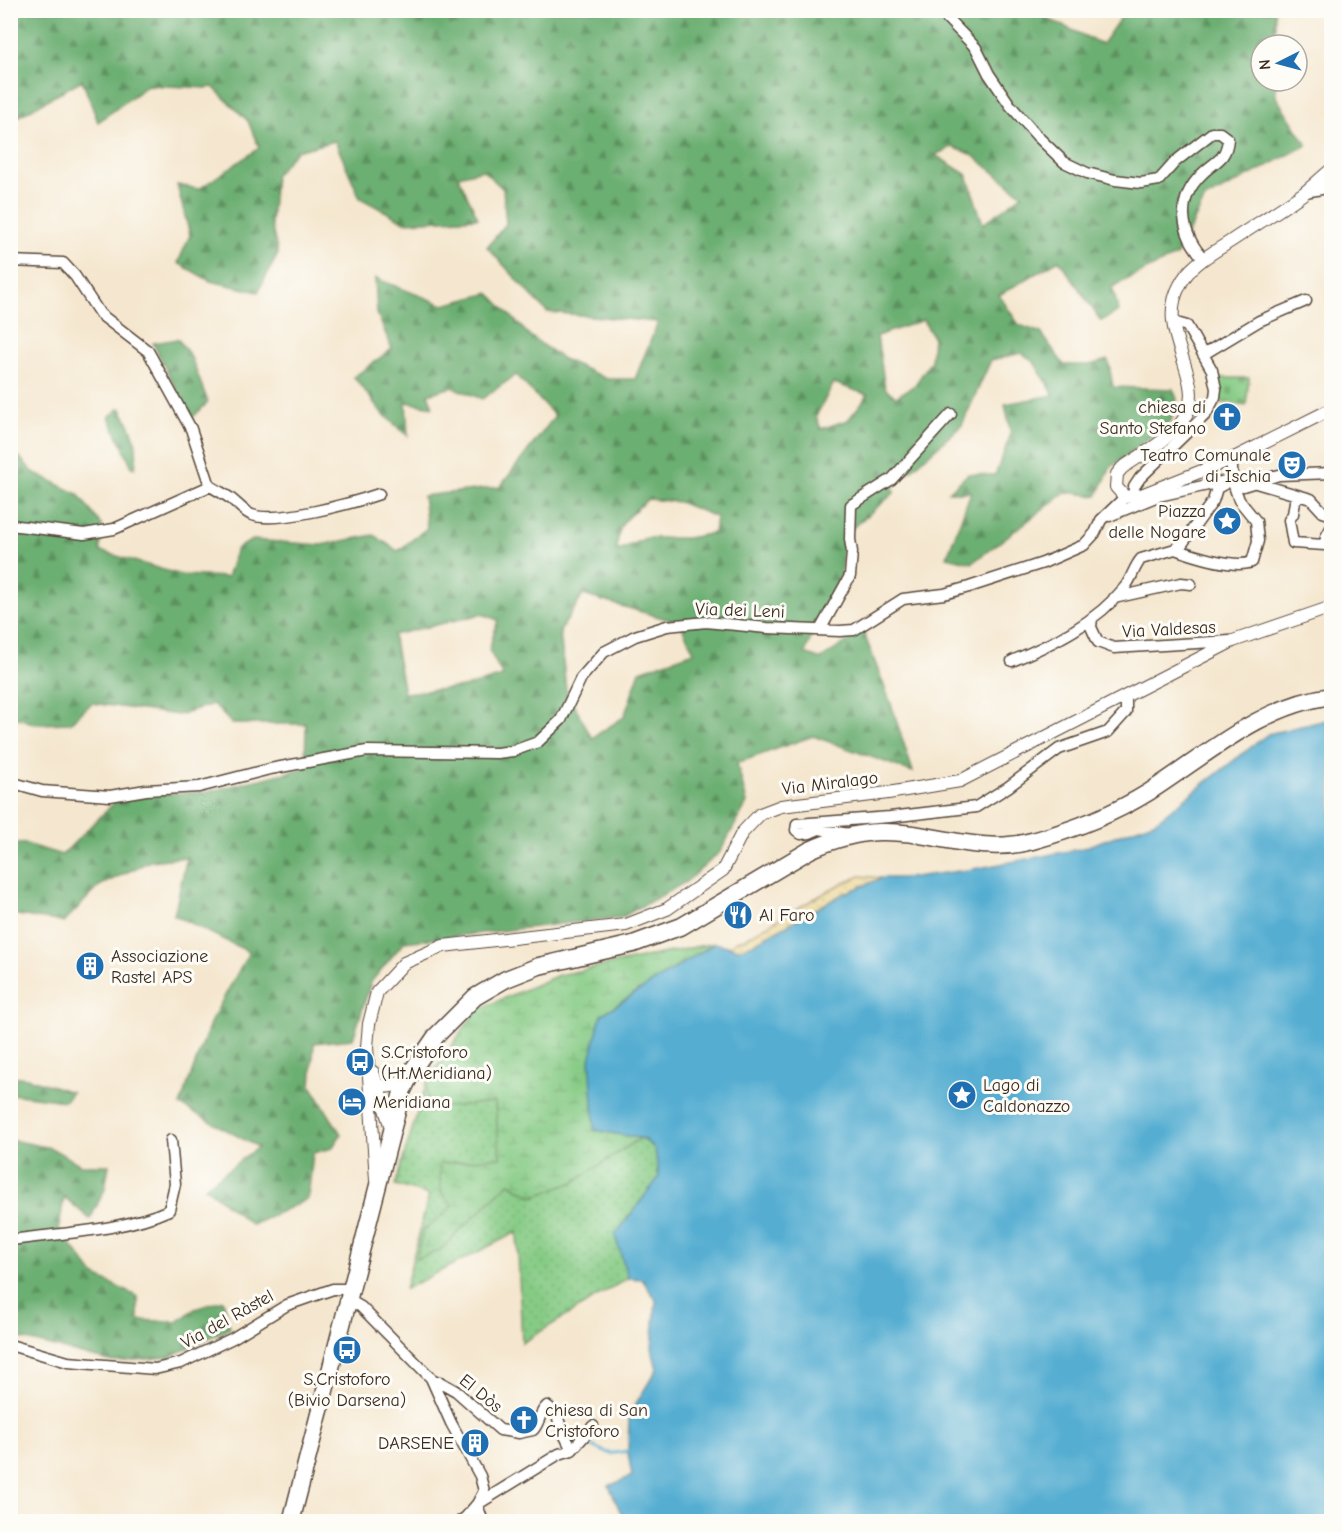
<svg xmlns="http://www.w3.org/2000/svg" width="1342" height="1532" viewBox="0 0 1342 1532" font-family="'Comic Neue',sans-serif">
<style>
.green{fill:url(#green-dots);stroke:#607a52;stroke-width:1.5}
.forest{fill:url(#forest-firs);stroke:#546c48;stroke-width:1.5;fill-rule:evenodd}
.wetland{fill:url(#wetland-marsh);stroke:#607a52;stroke-width:1.5}
.sand{fill:url(#sand-dots);stroke:#94825e;stroke-width:1.5}
.cemetery{fill:url(#cemetery-stones);stroke:#607a52;stroke-width:1.5}
.water{fill:#54add1;stroke:#486c78;stroke-width:1.5}
.lines{fill:none;stroke-linecap:round;stroke-linejoin:round}
.stream{stroke:#54add1;stroke-width:3}
.minor-casing{stroke:#574639;stroke-width:13}
.tertiary-casing{stroke:#574639;stroke-width:14}
.primary-casing{stroke:#574639;stroke-width:19}
.trunk-casing{stroke:#574639;stroke-width:19}
.minor{stroke:#fff;stroke-width:10}
.tertiary{stroke:#fff;stroke-width:12}
.primary{stroke:#fff;stroke-width:16}
.trunk{stroke:#fff;stroke-width:16}
.labels{text-anchor:middle;stroke-width:6;stroke-linejoin:round;paint-order:stroke}
.poi-label{font-size:18px;fill:#3b2a1e;stroke:#fdfcf7;text-anchor:start}
.street-label{font-size:18px;fill:#3b2a1e;stroke:#fdfcf7}
</style>
<defs>
<pattern id="green-dots" width="8" height="8" patternUnits="userSpaceOnUse" patternTransform="scale(1.5)"><rect width="8" height="8" fill="#86cb85"/><path d="M2 2h.1M6 6h.1" fill="none" stroke="#75ae72" stroke-width="1.8" stroke-linecap="round"/></pattern>
<pattern id="forest-firs" width="22" height="20" patternUnits="userSpaceOnUse" patternTransform="scale(1.5)"><rect width="22" height="20" fill="#6caf72"/><path d="M5 1l3.5 6h-7zM16 11l3.5 6h-7z" fill="#5a8f5d"/></pattern>
<pattern id="wetland-marsh" width="20" height="14" patternUnits="userSpaceOnUse" patternTransform="scale(1.5)"><rect width="20" height="14" fill="#86cb85"/><path d="M1 5h8M5 5V1M11 12h8M15 12V8" fill="none" stroke="#75ae72"/></pattern>
<pattern id="sand-dots" width="8" height="8" patternUnits="userSpaceOnUse" patternTransform="scale(1.5)"><rect width="8" height="8" fill="#eeda9e"/><path d="M2 2h.1M6 6h.1" fill="none" stroke="#cdbb88" stroke-width="1.8" stroke-linecap="round"/></pattern>
<pattern id="cemetery-stones" width="16" height="16" patternUnits="userSpaceOnUse" patternTransform="scale(1.5)"><rect width="16" height="16" fill="#86cb85"/><path d="M2 7V4a2 2 0 0 1 4 0v3zM10 15v-3a2 2 0 0 1 4 0v3z" fill="#75ae72"/></pattern>
</defs>
<rect width="100%" height="100%" fill="#fdfcf7"/>
<filter id="ink" filterUnits="userSpaceOnUse"><feTurbulence type="fractalNoise" baseFrequency=".0167" numOctaves="2"/><feDisplacementMap in="SourceGraphic" scale="12" xChannelSelector="R" yChannelSelector="G"/><feConvolveMatrix kernelMatrix="1 2 1 2 8 2 1 2 1" color-interpolation-filters="sRGB"/></filter>
<filter id="wash" filterUnits="userSpaceOnUse"><feTurbulence type="fractalNoise" baseFrequency=".008" numOctaves="4" result="noise"/><feDisplacementMap in="SourceGraphic" scale="24" xChannelSelector="R" yChannelSelector="G"/><feGaussianBlur stdDeviation="1.35" result="paint"/><feColorMatrix in="noise" values="0 0 0 0 0 0 0 0 0 0 0 0 0 0 0 0 0 1.4 0 .05"/><feComposite in="paint" operator="in"/></filter>
<g filter="url(#wash)">
<rect width="100%" height="100%" fill="#f5e7cf"/>
<path class="green" d="M 715,943 L 601,1015 L 595,1130 L 643,1139 L 655,1149 L 659,1178 L 615,1235 L 628,1278 L 522,1343 L 517,1232 L 405,1289 L 429,1195 L 395,1185 L 427,1081 L 477,1010 L 559,975 Z"/>
<path class="forest" d="M 1029,10 L 1102,44 L 1121,17 L 1123,11 L 1275,11 L 1275,45 L 1261,45 L 1261,81 L 1276,81 L 1276,97 L 1307,145 L 1205,199 L 1177,255 L 1112,287 L 1119,311 L 1101,321 L 1059,260 L 999,295 L 1019,325 L 1041,333 L 1064,365 L 1089,365 L 1108,360 L 1113,387 L 1173,389 L 1177,399 L 1171,421 L 1111,467 L 1097,496 L 1066,492 L 972,563 L 947,557 L 971,492 L 949,492 L 968,474 L 995,475 L 1011,434 L 1005,404 L 1054,395 L 1034,362 L 1022,353 L 991,360 L 962,425 L 893,486 L 894,493 L 844,535 L 840,577 L 819,617 L 805,653 L 821,659 L 863,631 L 891,704 L 913,772 L 813,736 L 737,763 L 747,803 L 720,852 L 686,882 L 622,917 L 404,942 L 371,982 L 353,1039 L 314,1043 L 311,1086 L 341,1134 L 332,1148 L 313,1153 L 308,1199 L 252,1225 L 205,1187 L 258,1147 L 180,1105 L 211,1021 L 249,952 L 174,915 L 187,857 L 150,861 L 99,886 L 64,922 L 11,914 L 11,843 L 26,844 L 62,855 L 117,800 L 161,794 L 207,792 L 305,768 L 306,724 L 232,724 L 213,704 L 178,715 L 92,703 L 70,723 L 36,724 L 11,716 L 10,447 L 33,472 L 78,494 L 102,526 L 100,551 L 181,575 L 227,577 L 237,548 L 253,540 L 321,545 L 374,535 L 398,551 L 427,528 L 423,496 L 500,487 L 555,416 L 516,375 L 482,399 L 452,387 L 428,394 L 433,407 L 406,402 L 408,436 L 382,413 L 354,377 L 392,349 L 377,313 L 375,278 L 444,305 L 489,293 L 530,336 L 563,359 L 607,379 L 635,379 L 658,322 L 547,312 L 487,247 L 506,224 L 503,189 L 483,170 L 458,176 L 478,218 L 405,222 L 360,198 L 335,141 L 296,151 L 275,175 L 271,224 L 278,254 L 258,292 L 210,281 L 178,263 L 190,235 L 177,185 L 199,189 L 259,148 L 248,121 L 213,87 L 207,88 L 148,85 L 98,122 L 82,80 L 11,121 L 11,11 ZM 952,147 L 971,154 L 1022,195 L 983,224 L 967,175 L 935,155 ZM 923,320 L 933,337 L 931,361 L 915,385 L 896,397 L 885,388 L 877,336 ZM 834,383 L 868,395 L 848,420 L 821,429 L 816,416 ZM 648,499 L 679,502 L 716,517 L 714,533 L 687,538 L 646,538 L 617,551 C 617,521 627,518 648,499 ZM 583,595 L 680,623 L 694,652 L 640,671 L 624,717 L 592,738 L 566,690 L 560,631 ZM 482,614 L 498,620 L 489,650 L 503,676 L 465,687 L 404,693 L 393,635 Z
M 178,339 L 191,357 L 208,402 L 191,419 L 153,343 Z
M 120,408 C 132,427 140,444 135,468 L 132,467 L 109,417 Z
M 11,1076 L 27,1078 L 72,1092 L 65,1101 L 11,1094 Z
M 10,1138 L 12,1140 L 51,1148 L 81,1165 L 109,1165 L 105,1189 L 90,1219 L 64,1197 L 59,1229 L 94,1275 L 138,1297 L 138,1320 L 177,1322 L 195,1309 L 223,1300 L 230,1328 L 169,1357 L 113,1362 L 11,1336 L 11,1288 L 14,1274 L 10,1273 Z"/>
<path class="wetland" d="M 715,943 L 601,1015 L 595,1130 L 641,1138 L 574,1182 L 533,1197 L 509,1183 L 440,1250 L 416,1259 L 423,1231 L 453,1206 L 441,1193 L 439,1164 L 500,1157 L 495,1102 L 428,1109 L 427,1081 L 477,1010 L 559,975 Z"/>
<path class="sand" d="M 860,876 L 882,878 L 843,894 L 753,944 L 739,949 L 729,947 L 736,941 L 744,939 L 833,888 Z"/>
<path class="cemetery" d="M 1219,378 L 1249,378 L 1246,406 L 1234,404 L 1232,402 L 1226,403 L 1217,402 Z"/>
<path class="water" d="M 1331,719 L 1331,1521 L 628,1521 L 621,1513 L 609,1486 L 632,1476 L 628,1453 L 629,1415 L 657,1369 L 652,1349 L 656,1300 L 642,1279 L 628,1278 L 615,1235 L 659,1177 L 655,1149 L 644,1139 L 595,1130 L 590,1060 L 601,1015 L 715,943 L 739,949 L 753,944 L 843,894 L 882,878 L 906,878 L 968,870 L 1080,849 L 1156,821 L 1268,734 Z"/>
<g class="lines">
<path class="stream" d="M 576,1451 C 596,1442 591,1448 609,1453 C 615,1454 622,1452 628,1451"/>
</g>
</g>
<g filter="url(#ink)">
<g class="lines">
<g class="minor-casing">
<path id="minor" d="M 939,10 L 976,48 L 989,74 L 1010,105 L 1037,136 L 1064,162 L 1087,173 L 1115,180 L 1141,183 L 1159,180 L 1176,161 L 1212,133 L 1220,133 L 1228,139 C 1226,161 1214,161 1201,175 C 1175,201 1181,234 1204,259
M 1305,192 L 1332,187
M 10,261 L 63,263 L 75,276 L 100,314 L 148,351 L 191,429 L 210,486 L 114,529 L 84,534 L 10,525
M 1204,354 L 1259,321 L 1306,301
M 1232,459 L 1232,480 L 1243,486 L 1279,475 L 1332,473
M 1256,483 L 1311,499 L 1323,512 L 1332,515
M 210,486 C 217,490 224,494 230,498 C 237,503 244,512 252,515 C 277,524 353,503 379,494
M 1296,495 L 1293,514 L 1289,520 L 1293,543 L 1325,545 L 1326,537 L 1332,526
M 1133,497 L 1134,487 L 1140,478 L 1206,414 L 1215,397 L 1216,389 L 1212,370 L 1187,326 L 1173,322
M 1109,516 L 1158,496 L 1226,481
M 1175,549 C 1192,555 1235,569 1252,562 L 1258,541 L 1256,521 L 1239,500 L 1232,480
M 1114,598 L 1181,583 L 1191,584
M 1092,618 L 1091,627 L 1098,642 L 1114,648 L 1230,641
M 820,630 L 850,576 L 852,552 L 850,539 L 851,505 L 892,479 L 951,414
M 1012,661 C 1054,643 1096,623 1125,587 C 1132,578 1134,567 1141,559 L 1175,549 L 1182,544 L 1213,501 L 1217,488 L 1232,480
M 10,782 L 42,791 L 110,796 L 146,790 L 199,787 L 270,769 L 367,751 L 497,753 L 513,751 L 538,742 L 561,720 L 581,678 L 604,652 L 635,636 L 667,626 L 706,622 L 767,628 L 840,631 L 854,630 L 903,599 L 944,594 L 969,587 L 1043,563 L 1084,545 L 1095,533 L 1101,520 L 1125,497
M 849,834 L 819,829 L 810,833 L 801,834 L 796,830 L 797,824 L 890,817 L 976,807 L 1008,787 L 1059,749 L 1108,732 L 1126,712 L 1126,696
M 10,1240 C 61,1233 123,1231 169,1210 L 175,1184 L 171,1140
M 349,1300 L 361,1307 L 431,1378 L 451,1423 L 480,1476 L 484,1491 L 477,1504 L 466,1517 L 459,1522
M 10,1345 L 68,1362 L 155,1369 L 181,1363 L 233,1338 L 287,1305 L 333,1289 L 352,1289
M 434,1382 L 440,1382 L 456,1391 L 500,1430 L 519,1433 L 533,1430 C 540,1422 539,1413 547,1406 L 556,1413 L 562,1430 L 572,1450
M 572,1450 L 593,1426
M 477,1504 L 483,1522
M 478,1504 L 559,1454 L 572,1450"/>
</g>
<g class="tertiary-casing">
<path id="tertiary" d="M 1332,169 C 1322,177 1313,186 1304,193 C 1280,210 1255,225 1231,241 C 1213,253 1190,264 1180,285 C 1152,335 1215,384 1180,424 C 1165,442 1141,455 1122,468 L 1117,474 L 1116,487 L 1125,497 L 1141,495 L 1232,459 L 1332,409
M 373,1072 L 391,1128
M 376,1083 C 389,1091 398,1084 408,1077
M 376,1180 L 367,1047 L 369,1024 L 377,992 L 404,963 L 443,946 L 626,925 L 667,909 L 723,870 L 742,833 L 760,814 L 781,806 L 888,793 L 960,781 L 1233,641 L 1332,607"/>
</g>
<g class="primary-casing">
<path id="primary" d="M 320,1410 L 402,1092 L 414,1068 L 436,1036 L 475,997 L 506,979 L 539,966 L 633,944 L 682,926 L 810,850 C 832,840 854,833 879,832 C 931,830 979,856 1032,841 C 1073,830 1112,815 1149,792 C 1207,755 1261,705 1332,696"/>
</g>
<g class="trunk-casing">
<path id="trunk" d="M 291,1522 L 320,1410"/>
</g>
<use href="#minor" class="minor"/>
<use href="#tertiary" class="tertiary"/>
<use href="#primary" class="primary"/>
<use href="#trunk" class="trunk"/>
</g>
</g>
<defs>
<g id="church-disc" transform="scale(1.5)"><circle r="9.5" fill="#1f6fb2" stroke="#fdfcf7"/><path d="M-1.2-6h2.4v3.5h3.3v2.4h-3.3V6h-2.4V-.1h-3.3v-2.4h3.3Z" fill="#fff"/></g>
<g id="theatre-disc" transform="scale(1.5)"><circle r="9.5" fill="#1f6fb2" stroke="#fdfcf7"/><path d="M-5-5.5Q0-4 5-5.5V0Q5 5 0 6Q-5 5-5 0ZM-3.3-2.5H-1v1.5H-3.3ZM1-2.5H3.3v1.5H1ZM-2.8 1Q0 5.5 2.8 1Z" fill="#fff"/></g>
<g id="sight-disc" transform="scale(1.5)"><circle r="9.5" fill="#1f6fb2" stroke="#fdfcf7"/><path d="M0-6L1.8-2.2L6-1.7L2.9 1.2L3.7 5.4L0 3.3L-3.7 5.4L-2.9 1.2L-6-1.7L-1.8-2.2Z" fill="#fff"/></g>
<g id="restaurant-disc" transform="scale(1.5)"><circle r="9.5" fill="#1f6fb2" stroke="#fdfcf7"/><path d="M-5-6h1v4h1v-4h1v4h1v-4h1v5L-1.5 .5V6h-2V.5L-5-1ZM5-6V6H3V1.5H1.5Q1.5-4 5-6Z" fill="#fff"/></g>
<g id="building-disc" transform="scale(1.5)"><circle r="9.5" fill="#1f6fb2" stroke="#fdfcf7"/><path d="M-4-6H4V6H1V3H-1V6H-4ZM-2.5-4.3h1.7v1.8h-1.7ZM.8-4.3h1.7v1.8H.8ZM-2.5-1h1.7V.8h-1.7ZM.8-1h1.7V.8H.8Z" fill="#fff"/></g>
<g id="bus-disc" transform="scale(1.5)"><circle r="9.5" fill="#1f6fb2" stroke="#fdfcf7"/><path d="M-5-6H5V4H4V6H2V4H-2V6H-4V4H-5ZM-3.5-4V0h7V-4ZM-3.5 1.2v1.5H-2V1.2ZM2 1.2v1.5H3.5V1.2Z" fill="#fff"/></g>
<g id="hotel-disc" transform="scale(1.5)"><circle r="9.5" fill="#1f6fb2" stroke="#fdfcf7"/><path d="M-6-4.5h1.5V1H6V5H4.5V3h-9V5H-6ZM-4 0a1.8 1.8 0 1 1 3.6 0ZM.5 0V-2.5h3Q6-2.5 6 0Z" fill="#fff"/></g>
</defs>
<g fill-rule="evenodd">
<use href="#church-disc" x="1227" y="417"/>
<use href="#theatre-disc" x="1292" y="465"/>
<use href="#sight-disc" x="1227" y="521"/>
<use href="#restaurant-disc" x="738" y="915"/>
<use href="#building-disc" x="90" y="966"/>
<use href="#bus-disc" x="360" y="1062"/>
<use href="#sight-disc" x="962" y="1095"/>
<use href="#hotel-disc" x="352" y="1102"/>
<use href="#bus-disc" x="347" y="1350"/>
<use href="#church-disc" x="524" y="1420"/>
<use href="#building-disc" x="475" y="1443"/>
</g>
<g class="labels">
<g class="poi-label">
<text x="1206" y="413" text-anchor="end">chiesa di<tspan x="1206" dy="21">Santo Stefano</tspan></text>
<text x="1271" y="461" text-anchor="end">Teatro Comunale<tspan x="1271" dy="21">di Ischia</tspan></text>
<text x="1206" y="517" text-anchor="end">Piazza<tspan x="1206" dy="21">delle Nogare</tspan></text>
<text x="759" y="921">Al Faro</text>
<text x="111" y="962">Associazione<tspan x="111" dy="21">Rastel APS</tspan></text>
<text x="381" y="1058">S.Cristoforo<tspan x="381" dy="21">(Ht.Meridiana)</tspan></text>
<text x="983" y="1091">Lago di<tspan x="983" dy="21">Caldonazzo</tspan></text>
<text x="373" y="1108">Meridiana</text>
<text x="347" y="1385" text-anchor="middle">S.Cristoforo<tspan x="347" dy="21">(Bivio Darsena)</tspan></text>
<text x="545" y="1416">chiesa di San<tspan x="545" dy="21">Cristoforo</tspan></text>
<text x="454" y="1449" text-anchor="end">DARSENE</text>
</g>
<g class="street-label">
<text transform="translate(740 610) rotate(2)" y="6">Via dei Leni</text>
<text transform="translate(1169 629) rotate(-3)" y="6">Via Valdesas</text>
<text transform="translate(830 783) rotate(-7)" y="6">Via Miralago</text>
<text transform="translate(227 1319) rotate(-29)" y="6">Via del Ràstel</text>
<text transform="translate(481 1393) rotate(39)" y="6">El Dòs</text>
</g>
</g>
<rect width="1342" height="1532" fill="none" stroke="#fdfcf7" stroke-width="36"/>
<g transform="translate(1279 63) rotate(264)"><circle r="28" fill="#fdfcf7" stroke="#afa8a0" stroke-width="1.5"/>
<path d="M0-4.5L10 22L0 15L-10 22Z" fill="#1f6fb2"/>
<text y="-9" font-size="16" font-weight="bold" text-anchor="middle" fill="#3b2a1e">N</text>
</g>
</svg>
